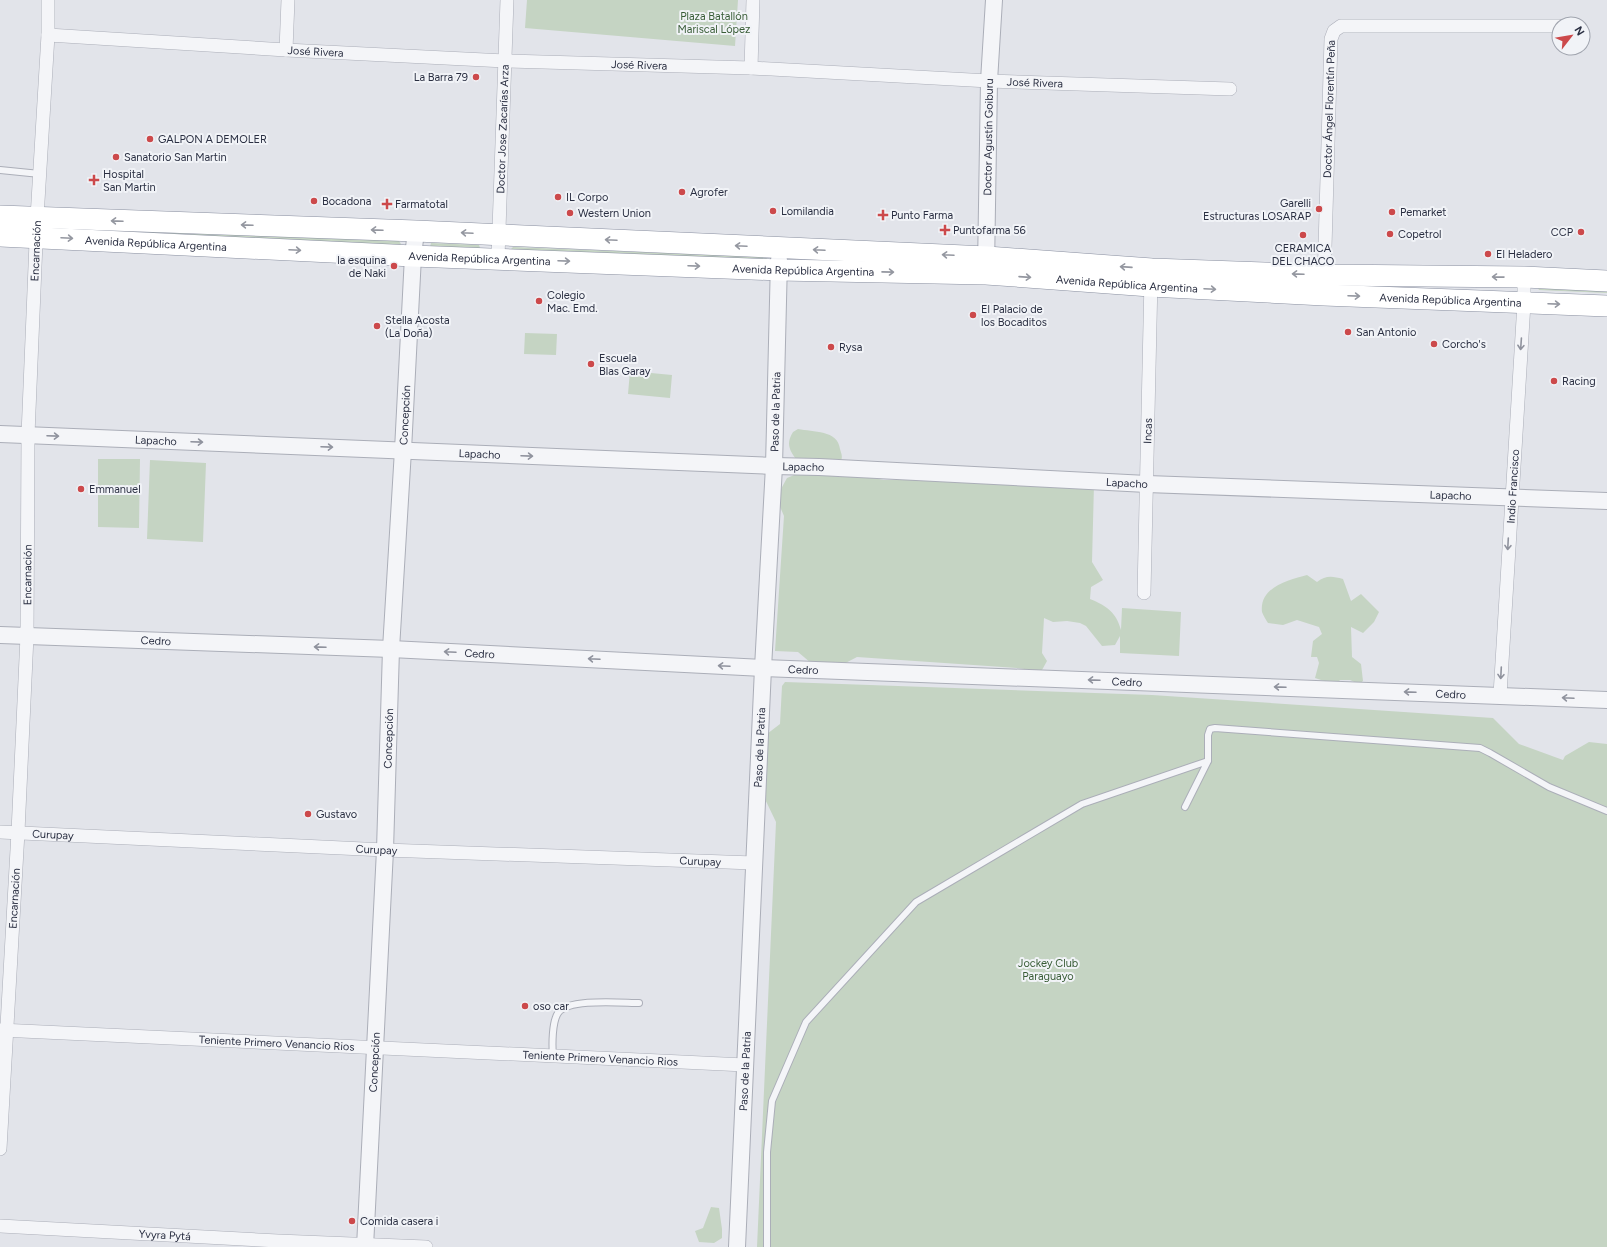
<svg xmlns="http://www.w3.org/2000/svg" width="1607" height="1247" viewBox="0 0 1607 1247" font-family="Figtree,sans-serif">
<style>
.green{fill:#c5d4c3}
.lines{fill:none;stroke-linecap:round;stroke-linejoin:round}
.service-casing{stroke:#abaeb8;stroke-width:8}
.minor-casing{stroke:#abaeb8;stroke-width:14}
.tertiary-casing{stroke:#abaeb8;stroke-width:18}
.trunk-casing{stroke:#898fa0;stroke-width:22}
.service{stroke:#f4f5f8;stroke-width:6}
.minor{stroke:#f4f5f8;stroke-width:13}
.tertiary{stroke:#f4f5f8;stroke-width:16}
.trunk{stroke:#fff;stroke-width:21}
.oneway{stroke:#9497a0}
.oneway2{stroke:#8f929d}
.poi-dot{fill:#cc494b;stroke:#f1f3f7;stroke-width:1.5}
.labels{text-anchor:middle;stroke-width:4;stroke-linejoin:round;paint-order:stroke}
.park-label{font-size:11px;fill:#395d37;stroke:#f1f3f7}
.street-label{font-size:11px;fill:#2a2f42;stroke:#f1f3f7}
.poi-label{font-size:11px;fill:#2a2f42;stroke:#f1f3f7;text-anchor:start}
</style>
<rect width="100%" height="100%" fill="#e2e4ea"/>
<path class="green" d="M 527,0 L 738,0 L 735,46 L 525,28 Z
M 55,225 L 399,241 L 401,244 L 399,246 L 55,229 Z
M 431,243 L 479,245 L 480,248 L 430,247 Z
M 513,247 L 766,257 L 767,259 L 512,251 L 511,249 Z
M 1538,288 L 1607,290 L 1607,293 L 1539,290 Z
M 525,333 L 557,334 L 556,355 L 524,354 Z
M 630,371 L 672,375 L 670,398 L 628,394 Z
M 798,429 C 813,432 838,430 840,449 C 841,453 843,456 841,461 L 796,459 C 789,450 786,443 793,432 Z
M 98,459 L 140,459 L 139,528 L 98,527 Z
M 150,460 L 206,463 L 203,542 L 147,539 Z
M 928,472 L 1094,484 L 1092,562 L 1103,580 L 1091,587 L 1090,599 C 1107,606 1116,612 1121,630 L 1122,608 L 1181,612 L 1179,656 L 1120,653 L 1120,636 L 1115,645 L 1102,646 L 1086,626 L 1080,623 L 1067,621 L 1053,622 L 1044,618 L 1042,653 L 1047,661 L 1042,670 L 1039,671 L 1017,668 L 857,657 L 836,668 L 811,663 L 798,652 L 775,651 L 784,516 L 778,502 L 781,489 L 787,478 L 799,473 L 851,474 L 884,480 L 899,480 Z
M 1307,575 L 1317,582 C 1326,575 1332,576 1343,579 L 1351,601 L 1361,594 L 1379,612 L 1374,622 L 1363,633 L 1351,627 L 1352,657 L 1361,664 L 1363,681 L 1359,684 L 1350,680 L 1340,680 L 1332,689 L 1324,681 L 1315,678 L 1319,663 L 1317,657 L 1311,657 L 1313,641 L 1322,634 L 1319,627 L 1297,620 L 1283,625 L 1268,623 C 1266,620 1263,615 1262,612 C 1259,587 1289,580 1307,575 Z
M 785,682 L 1152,695 L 1493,718 L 1519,744 L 1563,760 L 1565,756 L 1589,742 L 1607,744 L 1607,1247 L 757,1247 L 776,822 L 764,797 L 759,740 L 780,724 L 782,686 Z
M 711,1207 L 719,1208 L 722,1229 L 722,1238 L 714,1243 L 699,1242 L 695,1231 L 703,1228 Z"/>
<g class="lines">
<g class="service-casing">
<path id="service" d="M 0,170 L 40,174
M 1185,807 L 1208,761 L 1208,735 L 1210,729 L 1215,728 L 1480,748 L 1490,753 L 1549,787 L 1607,811
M 553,1056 C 552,1045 552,1022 558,1013 C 568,998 622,1003 639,1003
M 767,1247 L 767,1152 L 772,1101 L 806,1022 L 916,902 L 1082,804 L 1208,761"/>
</g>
<g class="minor-casing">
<g id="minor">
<path id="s1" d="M 48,35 L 286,50 L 505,61 L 751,68 L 989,81 L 1230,89"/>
<path d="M 286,50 L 288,0"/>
<path d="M 751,68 L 753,0"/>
<path id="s2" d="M 498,258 L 507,0"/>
<path id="s3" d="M 1324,282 L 1331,39 L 1334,31 L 1341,26 L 1559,26"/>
<path id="s4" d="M 1144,593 L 1151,279"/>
<path id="s5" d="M 1500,695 L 1524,303 L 1524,277"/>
<path id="s6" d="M 0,832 L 385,850 L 754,863"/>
<path id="s7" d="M 0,1030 L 745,1065"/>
<path id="s8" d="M 0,1149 L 18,832 L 27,636 L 28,435 L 37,218 L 48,35 L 48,0"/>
<path id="s9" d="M 0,1226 L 278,1241 L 426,1247"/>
</g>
</g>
<g class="tertiary-casing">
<g id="tertiary">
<path id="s10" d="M 986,268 L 989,81 L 994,0"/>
<path id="s11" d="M 0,434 L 774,466 L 819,467 L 1147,484 L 1607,501"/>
<path id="s12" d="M 0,635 L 391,649 L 763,668 L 1607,700"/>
<path id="s13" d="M 365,1247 L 385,850 L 391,649 L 403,450 L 413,256 L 416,231"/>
<path id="s14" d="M 737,1247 L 763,668 L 774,466 L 779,260"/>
</g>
</g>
<g class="trunk-casing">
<g id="trunk">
<path d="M 0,216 L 416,231 L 987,257 L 1152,269 L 1325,275 L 1524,277 L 1607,281"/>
<path id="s15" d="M 0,236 L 413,256 L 779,270 L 986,274 L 1150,286 L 1324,295 L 1607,306"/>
</g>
</g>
<use href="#service" class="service"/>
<use href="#minor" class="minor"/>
<use href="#tertiary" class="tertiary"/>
<use href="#trunk" class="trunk"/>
</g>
<defs><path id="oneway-shaft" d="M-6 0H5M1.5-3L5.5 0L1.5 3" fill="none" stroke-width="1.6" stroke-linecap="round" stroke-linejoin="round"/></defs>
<g class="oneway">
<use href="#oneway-shaft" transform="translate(117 221) rotate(-178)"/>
<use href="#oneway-shaft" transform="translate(247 225) rotate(-178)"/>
<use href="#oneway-shaft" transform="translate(377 230) rotate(-178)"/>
<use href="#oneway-shaft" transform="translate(467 233) rotate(-177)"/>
<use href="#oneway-shaft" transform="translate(67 238) rotate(3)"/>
<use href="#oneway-shaft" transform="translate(611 240) rotate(-177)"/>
<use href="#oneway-shaft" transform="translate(741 246) rotate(-177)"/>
<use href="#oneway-shaft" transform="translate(295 250) rotate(3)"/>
<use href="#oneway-shaft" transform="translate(819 250) rotate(-177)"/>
<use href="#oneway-shaft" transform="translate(948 255) rotate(-177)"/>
<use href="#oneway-shaft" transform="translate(564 261) rotate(2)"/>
<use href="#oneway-shaft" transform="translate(694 266) rotate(2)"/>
<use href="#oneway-shaft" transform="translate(1126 267) rotate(-176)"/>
<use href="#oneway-shaft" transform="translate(888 272) rotate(1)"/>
<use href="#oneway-shaft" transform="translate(1298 274) rotate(-178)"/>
<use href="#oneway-shaft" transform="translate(1025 277) rotate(4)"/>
<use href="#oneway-shaft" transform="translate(1498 277) rotate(-179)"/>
<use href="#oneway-shaft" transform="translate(1210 289) rotate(3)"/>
<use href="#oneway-shaft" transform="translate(1354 296) rotate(2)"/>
<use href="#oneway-shaft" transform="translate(1554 304) rotate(2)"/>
</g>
<g class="oneway2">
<use href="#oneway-shaft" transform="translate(1521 344) rotate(94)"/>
<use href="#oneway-shaft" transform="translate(53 436) rotate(2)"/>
<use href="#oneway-shaft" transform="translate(197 442) rotate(2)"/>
<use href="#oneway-shaft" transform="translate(327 447) rotate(2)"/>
<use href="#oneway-shaft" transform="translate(527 456) rotate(2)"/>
<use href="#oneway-shaft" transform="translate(1508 544) rotate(93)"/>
<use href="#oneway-shaft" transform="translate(320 647) rotate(-178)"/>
<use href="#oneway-shaft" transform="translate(450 652) rotate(-177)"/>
<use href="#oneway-shaft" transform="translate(594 659) rotate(-177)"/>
<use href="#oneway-shaft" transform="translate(724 666) rotate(-177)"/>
<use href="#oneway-shaft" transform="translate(1501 673) rotate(93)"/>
<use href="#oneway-shaft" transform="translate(1094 680) rotate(-178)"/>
<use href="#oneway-shaft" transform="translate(1280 687) rotate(-178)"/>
<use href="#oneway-shaft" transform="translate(1410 692) rotate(-178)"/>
<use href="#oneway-shaft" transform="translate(1568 698) rotate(-177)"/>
</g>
<g class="poi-dot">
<circle cx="476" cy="77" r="4"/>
<circle cx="150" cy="139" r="4"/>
<circle cx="116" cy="157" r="4"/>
<path d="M92 174h4v4h4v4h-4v4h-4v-4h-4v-4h4z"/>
<circle cx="682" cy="192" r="4"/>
<circle cx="558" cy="197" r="4"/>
<circle cx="314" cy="201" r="4"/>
<path d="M385 198h4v4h4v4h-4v4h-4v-4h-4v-4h4z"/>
<circle cx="1319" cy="209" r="4"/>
<circle cx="773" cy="211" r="4"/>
<circle cx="1392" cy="212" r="4"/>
<circle cx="570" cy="213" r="4"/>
<path d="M881 209h4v4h4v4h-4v4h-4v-4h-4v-4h4z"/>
<path d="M943 224h4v4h4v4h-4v4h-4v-4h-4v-4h4z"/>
<circle cx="1581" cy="232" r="4"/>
<circle cx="1390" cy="234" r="4"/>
<circle cx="1303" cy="235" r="4"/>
<circle cx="1488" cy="254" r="4"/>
<circle cx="394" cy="266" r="4"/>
<circle cx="539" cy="301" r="4"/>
<circle cx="973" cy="315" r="4"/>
<circle cx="377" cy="326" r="4"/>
<circle cx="1348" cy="332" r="4"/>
<circle cx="1434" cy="344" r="4"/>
<circle cx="831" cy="347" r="4"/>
<circle cx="591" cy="364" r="4"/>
<circle cx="1554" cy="381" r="4"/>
<circle cx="81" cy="489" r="4"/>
<circle cx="308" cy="814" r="4"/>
<circle cx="525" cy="1006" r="4"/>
<circle cx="352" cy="1221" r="4"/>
</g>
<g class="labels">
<g class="park-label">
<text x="714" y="20">Plaza Batallón<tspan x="714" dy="13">Mariscal López</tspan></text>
<text x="1048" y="967">Jockey Club<tspan x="1048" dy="13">Paraguayo</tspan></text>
</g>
<g class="street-label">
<text dy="4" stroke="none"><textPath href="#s1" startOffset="268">José Rivera</textPath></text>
<text dy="4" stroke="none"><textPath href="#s1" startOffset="592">José Rivera</textPath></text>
<text dy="4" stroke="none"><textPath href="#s1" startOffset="988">José Rivera</textPath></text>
<text dy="4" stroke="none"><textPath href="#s3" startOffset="173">Doctor Ángel Florentín Peña</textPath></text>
<text dy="4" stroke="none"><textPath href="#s2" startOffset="129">Doctor Jose Zacarías Arza</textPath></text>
<text dy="4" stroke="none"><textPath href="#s10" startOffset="131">Doctor Agustín Goiburu</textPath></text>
<text dy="4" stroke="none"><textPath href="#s15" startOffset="156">Avenida República Argentina</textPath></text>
<text dy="4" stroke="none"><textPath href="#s8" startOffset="899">Encarnación</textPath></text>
<text dy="4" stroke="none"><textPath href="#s15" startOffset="480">Avenida República Argentina</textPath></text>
<text dy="4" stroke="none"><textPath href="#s15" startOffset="804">Avenida República Argentina</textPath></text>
<text dy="4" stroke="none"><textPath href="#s15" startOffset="1128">Avenida República Argentina</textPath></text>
<text dy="4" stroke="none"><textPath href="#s15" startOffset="1452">Avenida República Argentina</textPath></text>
<text dy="4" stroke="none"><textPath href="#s14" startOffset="836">Paso de la Patria</textPath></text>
<text dy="4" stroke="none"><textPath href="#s13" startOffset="833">Concepción</textPath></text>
<text dy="4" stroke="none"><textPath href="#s4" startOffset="162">Incas</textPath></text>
<text dy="4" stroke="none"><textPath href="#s11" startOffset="156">Lapacho</textPath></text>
<text dy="4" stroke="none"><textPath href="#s11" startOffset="480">Lapacho</textPath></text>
<text dy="4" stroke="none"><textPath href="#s11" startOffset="804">Lapacho</textPath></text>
<text dy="4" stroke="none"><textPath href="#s11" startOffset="1128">Lapacho</textPath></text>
<text dy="4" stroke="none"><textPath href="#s5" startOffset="209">Indio Francisco</textPath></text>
<text dy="4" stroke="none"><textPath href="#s11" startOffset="1452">Lapacho</textPath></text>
<text dy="4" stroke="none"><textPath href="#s8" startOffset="575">Encarnación</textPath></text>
<text dy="4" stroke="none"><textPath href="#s12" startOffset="156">Cedro</textPath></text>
<text dy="4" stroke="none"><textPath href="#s12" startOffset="480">Cedro</textPath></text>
<text dy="4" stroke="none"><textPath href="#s12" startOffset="804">Cedro</textPath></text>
<text dy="4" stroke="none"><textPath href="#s12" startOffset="1128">Cedro</textPath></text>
<text dy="4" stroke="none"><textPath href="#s12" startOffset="1452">Cedro</textPath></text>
<text dy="4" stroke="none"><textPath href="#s13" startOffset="509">Concepción</textPath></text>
<text dy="4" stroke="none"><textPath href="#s14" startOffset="500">Paso de la Patria</textPath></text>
<text dy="4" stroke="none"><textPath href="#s6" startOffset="53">Curupay</textPath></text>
<text dy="4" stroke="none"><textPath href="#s6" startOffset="377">Curupay</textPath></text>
<text dy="4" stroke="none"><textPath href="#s6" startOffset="701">Curupay</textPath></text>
<text dy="4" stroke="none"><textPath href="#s8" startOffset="251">Encarnación</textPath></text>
<text dy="4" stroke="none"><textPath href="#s7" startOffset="277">Teniente Primero Venancio Rios</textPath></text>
<text dy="4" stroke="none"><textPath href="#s7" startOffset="601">Teniente Primero Venancio Rios</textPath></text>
<text dy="4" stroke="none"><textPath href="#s13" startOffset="185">Concepción</textPath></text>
<text dy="4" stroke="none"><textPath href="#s14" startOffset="176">Paso de la Patria</textPath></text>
<text dy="4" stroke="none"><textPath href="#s9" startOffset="165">Yvyra Pytá</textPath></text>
</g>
<g class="poi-label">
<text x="468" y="81" text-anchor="end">La Barra 79</text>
<text x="158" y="143">GALPON A DEMOLER</text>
<text x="124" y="161">Sanatorio San Martin</text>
<text x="103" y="178">Hospital<tspan x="103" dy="13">San Martin</tspan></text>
<text x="690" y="196">Agrofer</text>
<text x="566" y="201">IL Corpo</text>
<text x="322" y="205">Bocadona</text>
<text x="1311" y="207" text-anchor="end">Garelli<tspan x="1311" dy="13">Estructuras LOSARAP</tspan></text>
<text x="395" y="208">Farmatotal</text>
<text x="781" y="215">Lomilandia</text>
<text x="1400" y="216">Pemarket</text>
<text x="578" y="217">Western Union</text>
<text x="891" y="219">Punto Farma</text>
<text x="953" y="234">Puntofarma 56</text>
<text x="1573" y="236" text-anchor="end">CCP</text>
<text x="1398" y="238">Copetrol</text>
<text x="1303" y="252" text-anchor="middle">CERAMICA<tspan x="1303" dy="13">DEL CHACO</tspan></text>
<text x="1496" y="258">El Heladero</text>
<text x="386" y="264" text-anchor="end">la esquina<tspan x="386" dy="13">de Naki</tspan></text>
<text x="547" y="299">Colegio<tspan x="547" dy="13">Mac. Emd.</tspan></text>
<text x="981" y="313">El Palacio de<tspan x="981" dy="13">los Bocaditos</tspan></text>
<text x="385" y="324">Stella Acosta<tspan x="385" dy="13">(La Doña)</tspan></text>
<text x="1356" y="336">San Antonio</text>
<text x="1442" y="348">Corcho's</text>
<text x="839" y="351">Rysa</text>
<text x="599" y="362">Escuela<tspan x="599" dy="13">Blas Garay</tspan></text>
<text x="1562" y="385">Racing</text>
<text x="89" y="493">Emmanuel</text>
<text x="316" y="818">Gustavo</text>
<text x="533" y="1010">oso car</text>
<text x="360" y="1225">Comida casera i</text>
</g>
</g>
<g transform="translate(1571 36) rotate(59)"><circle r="19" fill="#f1f3f7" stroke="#a1a5af"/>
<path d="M0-3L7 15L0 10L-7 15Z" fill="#cc494b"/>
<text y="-6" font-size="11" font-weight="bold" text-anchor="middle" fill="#2a2f42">N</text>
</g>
</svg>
